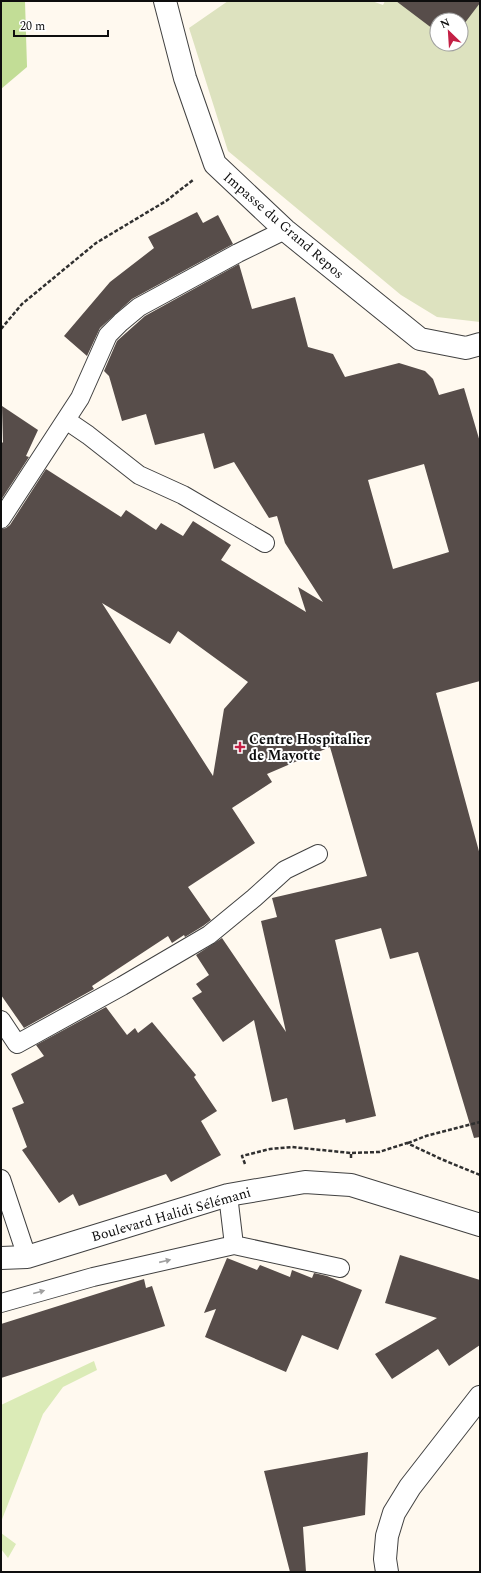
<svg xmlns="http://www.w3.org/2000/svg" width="481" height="1573" viewBox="0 0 481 1573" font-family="Spectral,serif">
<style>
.green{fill:#dbebb7}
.forest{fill:#c2dd96}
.cemetery{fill:#dde2bf;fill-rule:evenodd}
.building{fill:#574d4a;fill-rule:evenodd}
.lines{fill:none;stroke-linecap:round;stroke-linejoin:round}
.service-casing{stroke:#414141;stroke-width:20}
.minor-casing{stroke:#414141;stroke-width:24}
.tertiary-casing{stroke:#414141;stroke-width:24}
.path{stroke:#303030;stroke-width:2.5;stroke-dasharray:4 2;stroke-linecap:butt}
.service{stroke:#fff;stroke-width:18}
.minor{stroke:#fff;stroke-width:22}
.tertiary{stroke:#fff;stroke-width:22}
.oneway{fill:#9f9f9f}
.poi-dot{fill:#c42045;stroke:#fff;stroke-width:1.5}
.labels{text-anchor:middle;stroke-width:4;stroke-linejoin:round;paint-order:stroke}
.street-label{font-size:14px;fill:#0e0e0e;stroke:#fff}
.poi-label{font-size:14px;font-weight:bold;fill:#0e0e0e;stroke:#fff;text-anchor:start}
</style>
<rect width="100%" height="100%" fill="#fff9ef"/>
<path class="green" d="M 94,1361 L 97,1370 L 63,1387 L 43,1414 L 1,1522 L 1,1405 Z
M 1,1533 L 16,1544 L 8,1558 L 1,1549 Z"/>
<path class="forest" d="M 1,1 L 25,1 L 27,67 L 1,89 Z"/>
<path class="cemetery" d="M 228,1 L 372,1 L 383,5 L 385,1 L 480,1 L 480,322 L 437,317 L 401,295 L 228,151 L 189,28 ZM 437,20 L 461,20 L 461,44 L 437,44 Z"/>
<path class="building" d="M 396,1 L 480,1 L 480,3 L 461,28 L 461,20 L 437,20 L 437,32 Z
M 197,212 L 203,223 L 218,215 L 233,244 L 132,299 L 100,328 L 87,356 L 64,336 L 110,282 L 154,248 L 148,237 Z
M 239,264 L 252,309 L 295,297 L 308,347 L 333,354 L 345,377 L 399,363 L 425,371 L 433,379 L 439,395 L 464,388 L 480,442 L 480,681 L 436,693 L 480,855 L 480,1137 L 474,1138 L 418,952 L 390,959 L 381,928 L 335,940 L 376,1116 L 346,1123 L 345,1119 L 294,1130 L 287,1098 L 272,1102 L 254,1020 L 223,1042 L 192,998 L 202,992 L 196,984 L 209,975 L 196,955 L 222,938 L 286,1032 L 261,921 L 277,917 L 272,898 L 367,876 L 330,747 L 267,774 L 272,782 L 232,808 L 255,843 L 188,887 L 211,920 L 203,926 L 185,937 L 184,935 L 172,943 L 168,936 L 92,986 L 94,989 L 24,1028 L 1,995 L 1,529 L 6,528 L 10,525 L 46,469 L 121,517 L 126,510 L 156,530 L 161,523 L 183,536 L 193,521 L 231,545 L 221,560 L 306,612 L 298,587 L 323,602 L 285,543 L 277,516 L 269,518 L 234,462 L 214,469 L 204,433 L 155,445 L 146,414 L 122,421 L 109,376 L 104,371 L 117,341 L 145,316 ZM 424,464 L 449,552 L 393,569 L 368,480 ZM 102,603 L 170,644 L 178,631 L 248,682 L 224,709 L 213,776 Z
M 2,406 L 38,430 L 26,456 L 29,457 L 1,500 L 1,441 L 3,443 Z
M 106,1007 L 127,1035 L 135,1028 L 138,1033 L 152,1022 L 196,1075 L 194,1077 L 217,1111 L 201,1121 L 221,1155 L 171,1182 L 166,1174 L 79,1206 L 73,1194 L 59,1203 L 22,1150 L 27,1147 L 12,1108 L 24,1103 L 11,1074 L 44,1056 L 36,1045 Z
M 400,1255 L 480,1280 L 480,1345 L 449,1366 L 438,1349 L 392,1379 L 375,1354 L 437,1318 L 385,1303 Z
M 227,1258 L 257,1270 L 260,1265 L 290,1277 L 292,1270 L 312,1278 L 314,1273 L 327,1276 L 362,1290 L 338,1350 L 302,1335 L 286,1372 L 205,1337 L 216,1309 L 204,1313 Z
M 144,1279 L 146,1288 L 152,1286 L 165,1326 L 1,1378 L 1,1324 Z
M 368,1452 L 365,1515 L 303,1527 L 306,1572 L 290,1572 L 264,1471 Z"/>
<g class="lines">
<g class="service-casing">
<path id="service" d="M 66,420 L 88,435 L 139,475 L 183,495 L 265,543
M 1,519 L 80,398 L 108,335 L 121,322 L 139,307 L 163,294 L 238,253 L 285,230
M 1,1020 L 17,1044 L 122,986 L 209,935 L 254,898 L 285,870 L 318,854
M 1,1179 L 27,1257
M 234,1245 L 340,1268
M 1,1303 L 93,1277 L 234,1245 L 228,1195"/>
</g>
<g class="minor-casing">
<path id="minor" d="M 165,1 L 185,78 L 215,164 L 285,230 L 420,339 L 466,348 L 480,344
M 387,1572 L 385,1559 L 387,1536 L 394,1513 L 410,1487 L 480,1397"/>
</g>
<g class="tertiary-casing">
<path id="tertiary" d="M 1,1258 L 27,1257 L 228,1195 L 305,1182 L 351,1185 L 480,1225"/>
</g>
<path class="path" d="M 1,329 L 22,304 L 96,243 L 166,201 L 193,180
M 408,1143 L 426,1136 L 480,1122
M 351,1158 L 351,1153 L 379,1152 L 407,1143 L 441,1159 L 480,1175
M 245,1164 L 242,1156 L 270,1149 L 292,1147 L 351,1153"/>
<use href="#service" class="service"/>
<use href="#minor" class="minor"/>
<use href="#tertiary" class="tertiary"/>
</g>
<defs><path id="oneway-solid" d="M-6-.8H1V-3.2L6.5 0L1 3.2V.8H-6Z"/></defs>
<g class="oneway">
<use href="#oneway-solid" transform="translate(165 1261) rotate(-13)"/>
<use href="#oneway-solid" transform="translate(39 1292) rotate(-15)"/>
</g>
<path class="poi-dot" d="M238 741h4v4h4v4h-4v4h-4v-4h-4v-4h4z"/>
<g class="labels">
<g class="street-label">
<text transform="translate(284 225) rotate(41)" y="5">Impasse du Grand Repos</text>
<text transform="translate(171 1214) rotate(-16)" y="5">Boulevard Halidi Sélémani</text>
</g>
<g class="poi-label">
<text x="249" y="744">Centre Hospitalier<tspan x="249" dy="16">de Mayotte</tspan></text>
</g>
</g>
<rect width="481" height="1573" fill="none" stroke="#0e0e0e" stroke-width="4"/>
<g transform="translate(449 32) rotate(335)"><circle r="19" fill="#ffffff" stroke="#9f9f9f"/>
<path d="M0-3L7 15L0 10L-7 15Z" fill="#c42045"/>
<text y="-6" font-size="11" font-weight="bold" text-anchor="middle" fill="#0e0e0e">N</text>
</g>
<path d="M14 30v6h94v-6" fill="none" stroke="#0e0e0e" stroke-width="2"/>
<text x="20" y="30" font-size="12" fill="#0e0e0e" stroke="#ffffff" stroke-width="3" paint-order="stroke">20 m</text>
</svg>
